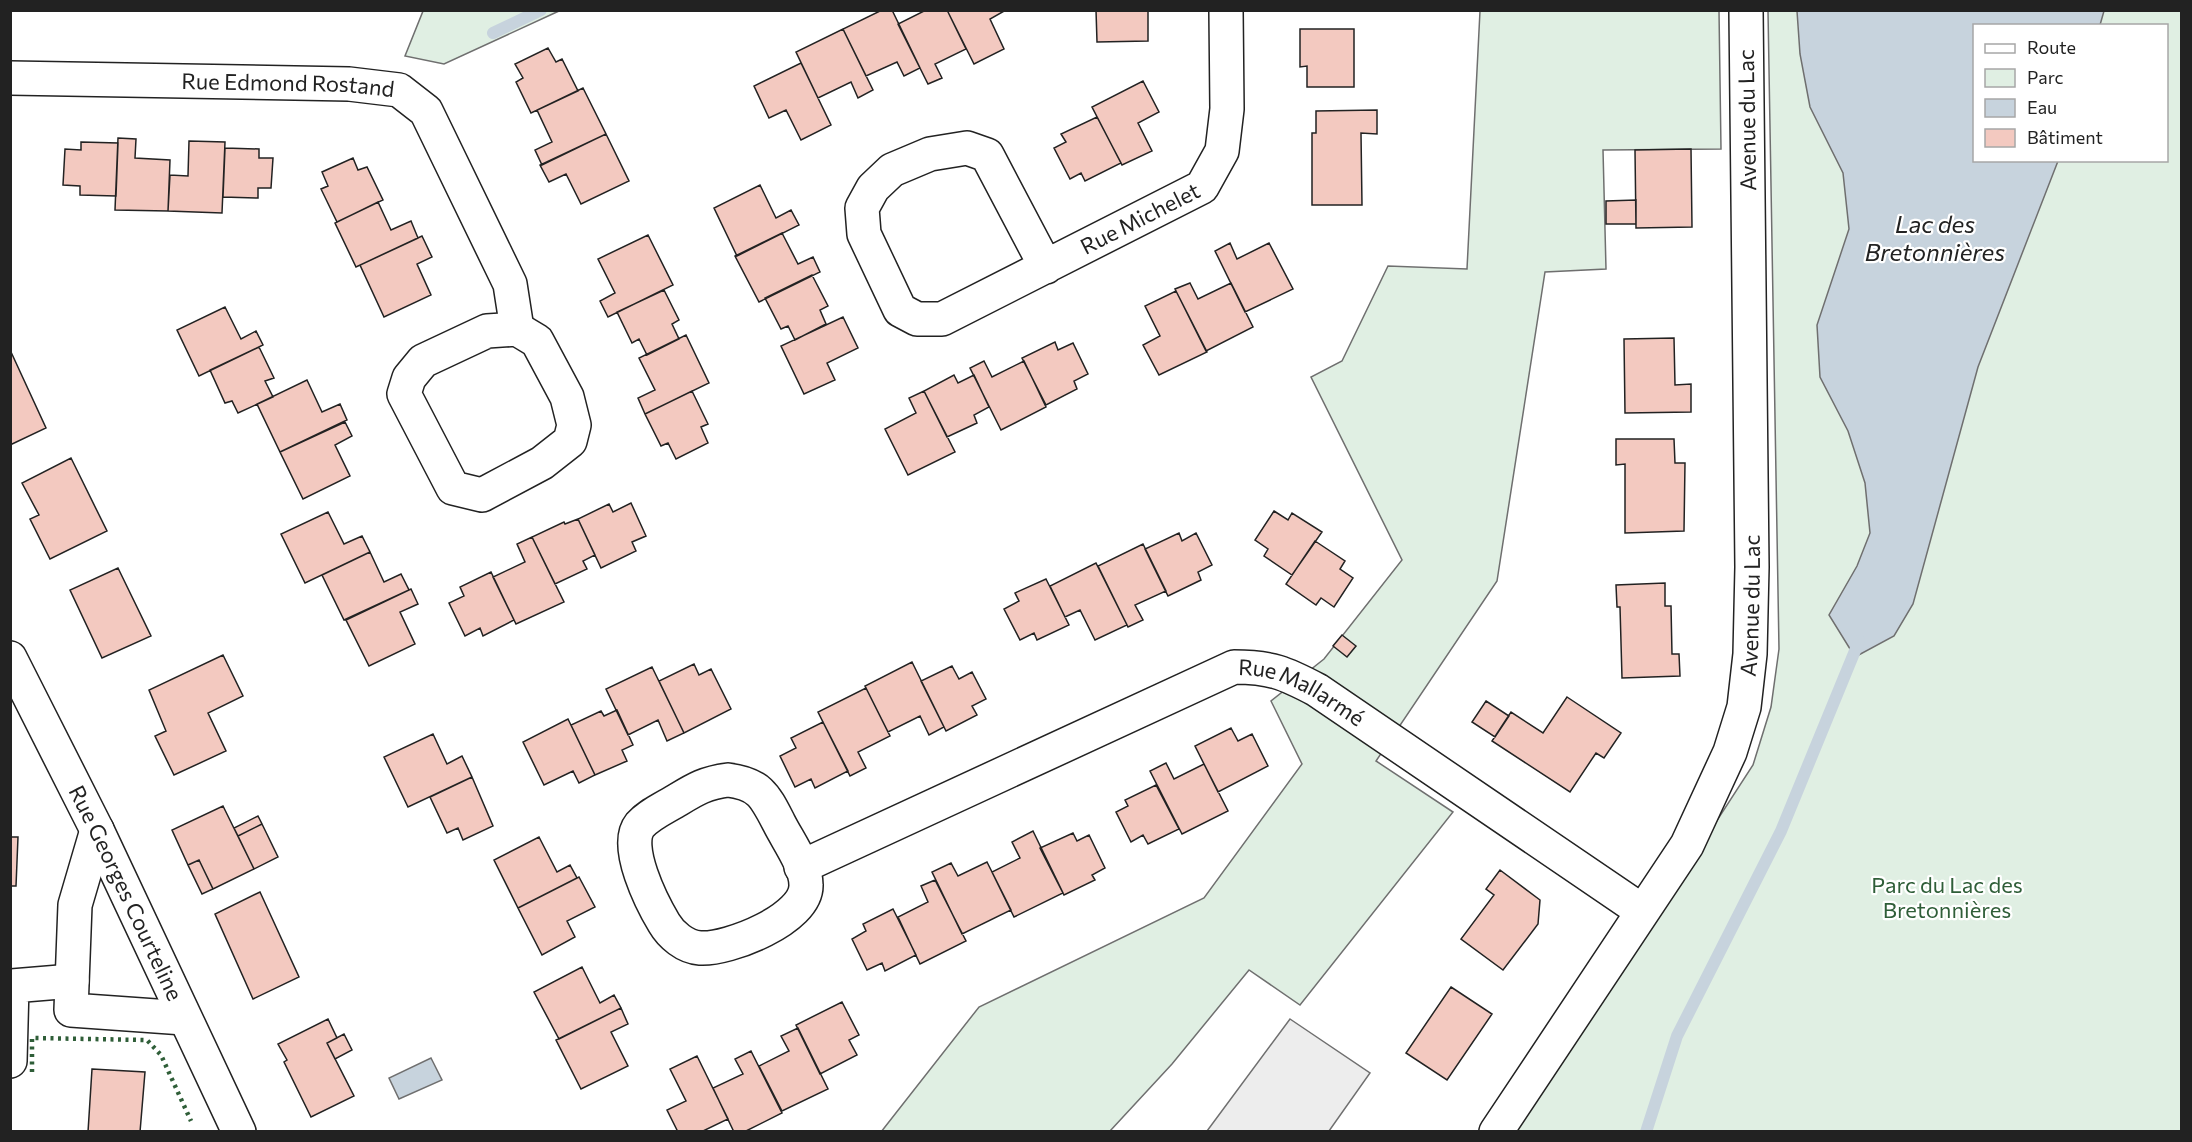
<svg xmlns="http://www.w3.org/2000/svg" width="2192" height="1142" viewBox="0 0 2192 1142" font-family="Commissioner,sans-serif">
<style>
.green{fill:#e0efe3;stroke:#6f6f6f;stroke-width:1.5;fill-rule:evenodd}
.parking{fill:#ededed;stroke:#6f6f6f;stroke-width:1.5}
.water{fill:#c7d3dd;stroke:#6f6f6f;stroke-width:1.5}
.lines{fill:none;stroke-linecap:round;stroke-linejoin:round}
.stream{stroke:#c7d3dd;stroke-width:12}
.building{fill:#f3c9c0;stroke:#222;stroke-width:1.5}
.minor-casing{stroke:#222;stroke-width:36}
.minor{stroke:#fff;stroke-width:33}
.hedge{stroke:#2f5e38;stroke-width:4.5;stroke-dasharray:3 4.5;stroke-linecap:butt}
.labels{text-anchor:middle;stroke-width:4.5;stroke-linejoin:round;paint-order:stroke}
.street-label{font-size:22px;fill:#222;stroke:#fff}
.park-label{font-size:22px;fill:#2f5e38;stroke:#fff}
.water-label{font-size:24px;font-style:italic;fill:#222;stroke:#fff}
</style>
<rect width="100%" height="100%" fill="#fff"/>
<path class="green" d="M 423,11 L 423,10 L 559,11 L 444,64 L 405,56 Z
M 1480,11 L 1719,11 L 1721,149 L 1603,150 L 1606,269 L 1545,272 L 1497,581 L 1376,761 L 1453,812 L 1300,1005 L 1249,970 L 1172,1064 L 1110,1131 L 881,1132 L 979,1007 L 1204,898 L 1302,764 L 1271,701 L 1324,659 L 1402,560 L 1311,377 L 1342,361 L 1388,266 L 1467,269 Z
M 1768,11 L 2181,11 L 2181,1131 L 1515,1132 L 1753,765 L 1771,707 L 1779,649 ZM 1974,26 L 2166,26 L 2166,160 L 1974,160 Z"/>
<path class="parking" d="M 1290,1019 L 1370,1073 L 1329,1131 L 1207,1131 Z"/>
<path class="water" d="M 1797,11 L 2104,11 L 2100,25 L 1974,26 L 1974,160 L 2058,161 L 1978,367 L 1913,604 L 1894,636 L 1855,657 L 1829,615 L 1857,566 L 1870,533 L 1865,483 L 1848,431 L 1820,377 L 1817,325 L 1849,229 L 1843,173 L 1810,107 L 1800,54 Z
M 431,1058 L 442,1080 L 399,1099 L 389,1078 Z"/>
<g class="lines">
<path class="stream" d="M 493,33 L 541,10
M 1646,1132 L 1677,1036 L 1781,831 L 1859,641"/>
</g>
<path class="building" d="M 882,10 L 892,10 L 920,68 L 904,76 L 897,62 L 866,76 L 843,29 Z
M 926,10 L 947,10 L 966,49 L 935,64 L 942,78 L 928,84 L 898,24 Z
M 947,10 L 1006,10 L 990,19 L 1004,49 L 974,64 Z
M 1096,10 L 1148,10 L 1148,41 L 1097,42 Z
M 843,29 L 873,90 L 858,98 L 851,82 L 818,98 L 796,52 Z
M 1300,29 L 1354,29 L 1354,87 L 1307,87 L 1307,66 L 1300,67 Z
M 548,48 L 556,62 L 562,59 L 578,91 L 531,113 L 516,82 L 523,78 L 515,64 Z
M 801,63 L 831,125 L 801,140 L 786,110 L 769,118 L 754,86 Z
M 1143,81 L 1159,112 L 1138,123 L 1152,151 L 1122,165 L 1092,107 Z
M 583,88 L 606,134 L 542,165 L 535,150 L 552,142 L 537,110 Z
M 1377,110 L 1377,134 L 1361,133 L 1362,205 L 1312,205 L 1312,133 L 1316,133 L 1316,111 Z
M 1097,117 L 1121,163 L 1085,181 L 1081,173 L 1070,179 L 1054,148 L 1066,142 L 1061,134 Z
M 606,134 L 629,181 L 581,204 L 566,174 L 549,182 L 540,165 Z
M 118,138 L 136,139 L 135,158 L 170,160 L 168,211 L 115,210 Z
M 189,141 L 225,142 L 222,213 L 168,211 L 170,175 L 188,176 Z
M 81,142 L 118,143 L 116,196 L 80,195 L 80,186 L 63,185 L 65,149 L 81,150 Z
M 225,148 L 259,149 L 259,158 L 273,158 L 271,188 L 258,188 L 258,198 L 223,197 Z
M 1691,149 L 1692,227 L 1636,228 L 1635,150 Z
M 353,158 L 358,170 L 367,167 L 383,200 L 337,222 L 321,189 L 328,186 L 322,172 Z
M 760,185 L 776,218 L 791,210 L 799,225 L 737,256 L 714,208 Z
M 1636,200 L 1636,224 L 1606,224 L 1606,201 Z
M 378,202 L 391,230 L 411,221 L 418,238 L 356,267 L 335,223 Z
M 782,233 L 798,264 L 813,257 L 820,272 L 759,302 L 735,256 Z
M 648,235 L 673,285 L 608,317 L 600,301 L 615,293 L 598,259 Z
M 422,236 L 432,257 L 417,264 L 431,295 L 384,317 L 360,265 Z
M 1230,243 L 1237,259 L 1269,243 L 1293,289 L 1245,312 L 1215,251 Z
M 812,275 L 828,306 L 820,310 L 826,324 L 795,340 L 788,326 L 781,329 L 765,298 Z
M 1190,283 L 1198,299 L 1231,283 L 1253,327 L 1206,351 L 1175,289 Z
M 664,290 L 679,320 L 672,324 L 679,339 L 647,355 L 639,339 L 632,343 L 617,312 Z
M 1176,291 L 1207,352 L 1159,375 L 1143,345 L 1160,336 L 1145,306 Z
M 225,307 L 241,339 L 256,331 L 263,345 L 199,376 L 177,330 Z
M 843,317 L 858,348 L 827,363 L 835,380 L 804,394 L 781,346 Z
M 686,335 L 709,383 L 645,414 L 638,398 L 655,390 L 639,358 Z
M 1674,338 L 1675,385 L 1691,384 L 1691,412 L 1625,413 L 1624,339 Z
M 1055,342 L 1058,350 L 1073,343 L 1088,374 L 1074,381 L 1077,389 L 1046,405 L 1022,358 Z
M 259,347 L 274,378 L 265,381 L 273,397 L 238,413 L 232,401 L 225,403 L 210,370 Z
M 11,352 L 46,428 L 10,445 L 10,352 Z
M 984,361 L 992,377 L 1024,361 L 1046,407 L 1001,430 L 970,368 Z
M 954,375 L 958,383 L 974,375 L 989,407 L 974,415 L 977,423 L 947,437 L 924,391 Z
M 307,380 L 322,412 L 340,404 L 347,420 L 280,452 L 257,404 Z
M 692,391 L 708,424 L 701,427 L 708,443 L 676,459 L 668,443 L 661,446 L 645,414 Z
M 924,391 L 955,452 L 908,475 L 885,429 L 916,413 L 909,398 Z
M 345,422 L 352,436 L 335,445 L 350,476 L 303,499 L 280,452 Z
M 1616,439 L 1674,439 L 1675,463 L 1685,463 L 1684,531 L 1625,533 L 1625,464 L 1616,465 Z
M 71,458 L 107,531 L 50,559 L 30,519 L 39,515 L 22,483 Z
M 631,503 L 646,536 L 632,542 L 636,551 L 601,568 L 578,519 L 609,504 L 613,512 Z
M 1274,511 L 1288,520 L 1292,513 L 1322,532 L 1292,575 L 1264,556 L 1268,549 L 1255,540 Z
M 328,512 L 344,544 L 362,536 L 370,552 L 305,583 L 281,534 Z
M 578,519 L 595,555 L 583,561 L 587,569 L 555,584 L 532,537 L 564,522 L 565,524 Z
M 1179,533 L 1182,541 L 1196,533 L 1212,565 L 1198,572 L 1201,580 L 1168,596 L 1145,549 Z
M 532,537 L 564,602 L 516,624 L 493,577 L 525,562 L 517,544 Z
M 1315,541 L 1345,561 L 1340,569 L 1353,578 L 1334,607 L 1321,598 L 1316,605 L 1286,584 Z
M 1143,544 L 1166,591 L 1135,605 L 1143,620 L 1128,627 L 1098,566 Z
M 370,552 L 384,582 L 401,574 L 409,590 L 344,620 L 322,575 Z
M 1096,563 L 1127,625 L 1095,640 L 1080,610 L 1065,617 L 1050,586 Z
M 118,568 L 151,636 L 102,658 L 70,590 Z
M 491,572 L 514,620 L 483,636 L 480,628 L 465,636 L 449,603 L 464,596 L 460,587 Z
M 1046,579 L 1069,625 L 1037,640 L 1034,633 L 1020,640 L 1004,609 L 1019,601 L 1015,593 Z
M 1665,583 L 1665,606 L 1671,606 L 1672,654 L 1679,654 L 1680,676 L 1622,678 L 1620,607 L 1617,607 L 1616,585 Z
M 411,589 L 418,604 L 400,612 L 415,644 L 369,666 L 346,620 Z
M 1342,635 L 1356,646 L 1347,657 L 1333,646 Z
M 223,655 L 243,696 L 208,713 L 226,751 L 174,775 L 155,736 L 166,731 L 149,690 Z
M 912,662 L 944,727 L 929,735 L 920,716 L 888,732 L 865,686 Z
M 694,664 L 699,675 L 711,669 L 731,709 L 684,733 L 659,681 Z
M 952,666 L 959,679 L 972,672 L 986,699 L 972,706 L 977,715 L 946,731 L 921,681 Z
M 652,667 L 684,733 L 667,741 L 658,720 L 628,735 L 606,689 Z
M 866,688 L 890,736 L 858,752 L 866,768 L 850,776 L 818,712 Z
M 1567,697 L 1621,733 L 1604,758 L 1596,753 L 1570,792 L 1492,741 L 1511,712 L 1543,733 Z
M 1486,701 L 1509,716 L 1495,737 L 1472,722 Z
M 617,710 L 633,745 L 622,750 L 627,761 L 595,775 L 571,725 L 601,711 L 604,716 Z
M 568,719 L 595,775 L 579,783 L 573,771 L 544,785 L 523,742 Z
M 823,722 L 848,771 L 815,788 L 811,779 L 795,787 L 780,756 L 796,748 L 791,738 Z
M 1231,728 L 1238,741 L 1252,734 L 1268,766 L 1218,792 L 1195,746 Z
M 433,734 L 447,764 L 462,756 L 472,777 L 408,807 L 384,757 Z
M 1166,763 L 1174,779 L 1204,764 L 1228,811 L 1182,834 L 1150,771 Z
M 472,777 L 493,826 L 463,840 L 458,828 L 447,833 L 430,797 Z
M 1156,785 L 1179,829 L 1148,844 L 1143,835 L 1131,842 L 1116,812 L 1128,806 L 1125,800 Z
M 223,806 L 254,869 L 213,889 L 199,860 L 188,865 L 172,830 Z
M 258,816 L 262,824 L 238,836 L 234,828 Z
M 262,824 L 278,857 L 254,869 L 238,836 Z
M 1033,831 L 1063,893 L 1014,917 L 992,872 L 1020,858 L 1012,842 Z
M 1073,833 L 1077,841 L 1089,835 L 1105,868 L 1092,875 L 1095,880 L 1064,895 L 1040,848 Z
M 10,837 L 18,837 L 16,886 L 10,886 Z
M 539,837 L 557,872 L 570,865 L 577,878 L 518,908 L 494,860 Z
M 199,860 L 213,889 L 202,894 L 188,865 Z
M 987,862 L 1011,910 L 962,934 L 932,872 L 951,863 L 958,876 Z
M 1500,870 L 1540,900 L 1538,924 L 1503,970 L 1461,939 L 1494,895 L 1486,889 Z
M 579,877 L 595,907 L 567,921 L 575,937 L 542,955 L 518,908 Z
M 935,880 L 966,941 L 920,964 L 898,917 L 928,902 L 921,886 Z
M 260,892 L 299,977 L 253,999 L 215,914 Z
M 893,909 L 916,955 L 885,971 L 882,963 L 867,970 L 852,939 L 866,931 L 863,924 Z
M 582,967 L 600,1003 L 614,995 L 621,1008 L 559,1039 L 534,992 Z
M 1451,987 L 1492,1014 L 1447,1080 L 1406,1053 Z
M 842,1002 L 859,1035 L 849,1040 L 857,1055 L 820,1074 L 796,1025 Z
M 621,1008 L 628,1024 L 611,1032 L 628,1066 L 581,1089 L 556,1040 Z
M 328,1019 L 337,1038 L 327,1043 L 354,1096 L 311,1117 L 284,1062 L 287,1060 L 278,1044 Z
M 798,1028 L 828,1089 L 782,1111 L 759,1066 L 789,1051 L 781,1036 Z
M 344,1034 L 352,1050 L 335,1059 L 327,1043 Z
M 751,1051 L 782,1113 L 744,1132 L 734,1132 L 713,1088 L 743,1074 L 735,1059 Z
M 697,1056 L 728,1119 L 701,1132 L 678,1132 L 667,1110 L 686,1101 L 670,1069 Z
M 92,1069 L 145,1072 L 140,1132 L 88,1132 Z"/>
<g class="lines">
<g class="minor-casing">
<g id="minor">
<path id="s1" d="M 10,78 L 349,84 L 399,90 L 426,111 L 510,284 L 517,329"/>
<path id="s2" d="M 1046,267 L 987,155 L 967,148 L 930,154 L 892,170 L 873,188 L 862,208 L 864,234 L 900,310 L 917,319 L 942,319 L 1202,187 L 1222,151 L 1227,109 L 1226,10"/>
<path d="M 517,329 L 537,341 L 567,397 L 574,425 L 570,441 L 542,463 L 482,495 L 453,488 L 404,394 L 409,378 L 423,361 L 487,331 Z"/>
<path id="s3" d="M 10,658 L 97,830 L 239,1132"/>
<path d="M 728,780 C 760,784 765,796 779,823 C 788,841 806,865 806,885 C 807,919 728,950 700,948 C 685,947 671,935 664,923 C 652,903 623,846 640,825 C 649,815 662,809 674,802 C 694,790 704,783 728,780 Z"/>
<path d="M 97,830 L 75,905 L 71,1010 L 184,1018"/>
<path id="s4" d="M 801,867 L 1234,667 C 1271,667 1285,673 1317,690 L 1642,911"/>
<path d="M 10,1061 L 12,986 L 72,981"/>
<path id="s5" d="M 1496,1132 L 1687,845 L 1730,752 L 1744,707 L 1750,654 L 1752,567 L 1746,10"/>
</g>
</g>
<use href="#minor" class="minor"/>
<path class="hedge" d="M 32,1072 L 32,1038 L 147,1040 L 161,1055 L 191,1121"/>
</g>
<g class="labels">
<g class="street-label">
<text dy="8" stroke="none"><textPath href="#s1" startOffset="278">Rue Edmond Rostand</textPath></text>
<text transform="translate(1747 120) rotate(-91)" y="8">Avenue du Lac</text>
<text dy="8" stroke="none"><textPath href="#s2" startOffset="652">Rue Michelet</textPath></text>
<text dy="8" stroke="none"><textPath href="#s5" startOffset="596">Avenue du Lac</textPath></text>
<text dy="8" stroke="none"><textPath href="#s4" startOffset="550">Rue Mallarmé</textPath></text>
<text dy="8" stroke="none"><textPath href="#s3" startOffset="262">Rue Georges Courteline</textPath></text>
</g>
<g class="park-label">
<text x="1947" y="893">Parc du Lac des<tspan x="1947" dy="25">Bretonnières</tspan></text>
</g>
<g class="water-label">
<text x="1935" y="233">Lac des<tspan x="1935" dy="28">Bretonnières</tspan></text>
</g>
</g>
<rect width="2192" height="1142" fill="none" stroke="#222222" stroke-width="24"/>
<rect x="1973" y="24" width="195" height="138" fill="#ffffff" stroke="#a7a7a7" stroke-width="1.5"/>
<rect x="1985" y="44" width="30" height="9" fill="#ffffff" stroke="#a7a7a7" stroke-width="1.5"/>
<text x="2027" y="54" font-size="18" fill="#222222">Route</text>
<rect x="1985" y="69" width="30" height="18" fill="#e0efe3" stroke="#a7a7a7" stroke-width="1.5"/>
<text x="2027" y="84" font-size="18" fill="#222222">Parc</text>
<rect x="1985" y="99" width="30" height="18" fill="#c7d3dd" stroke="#a7a7a7" stroke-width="1.5"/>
<text x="2027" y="114" font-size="18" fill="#222222">Eau</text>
<rect x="1985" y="129" width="30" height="18" fill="#f3c9c0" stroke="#a7a7a7" stroke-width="1.5"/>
<text x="2027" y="144" font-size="18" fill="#222222">Bâtiment</text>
</svg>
